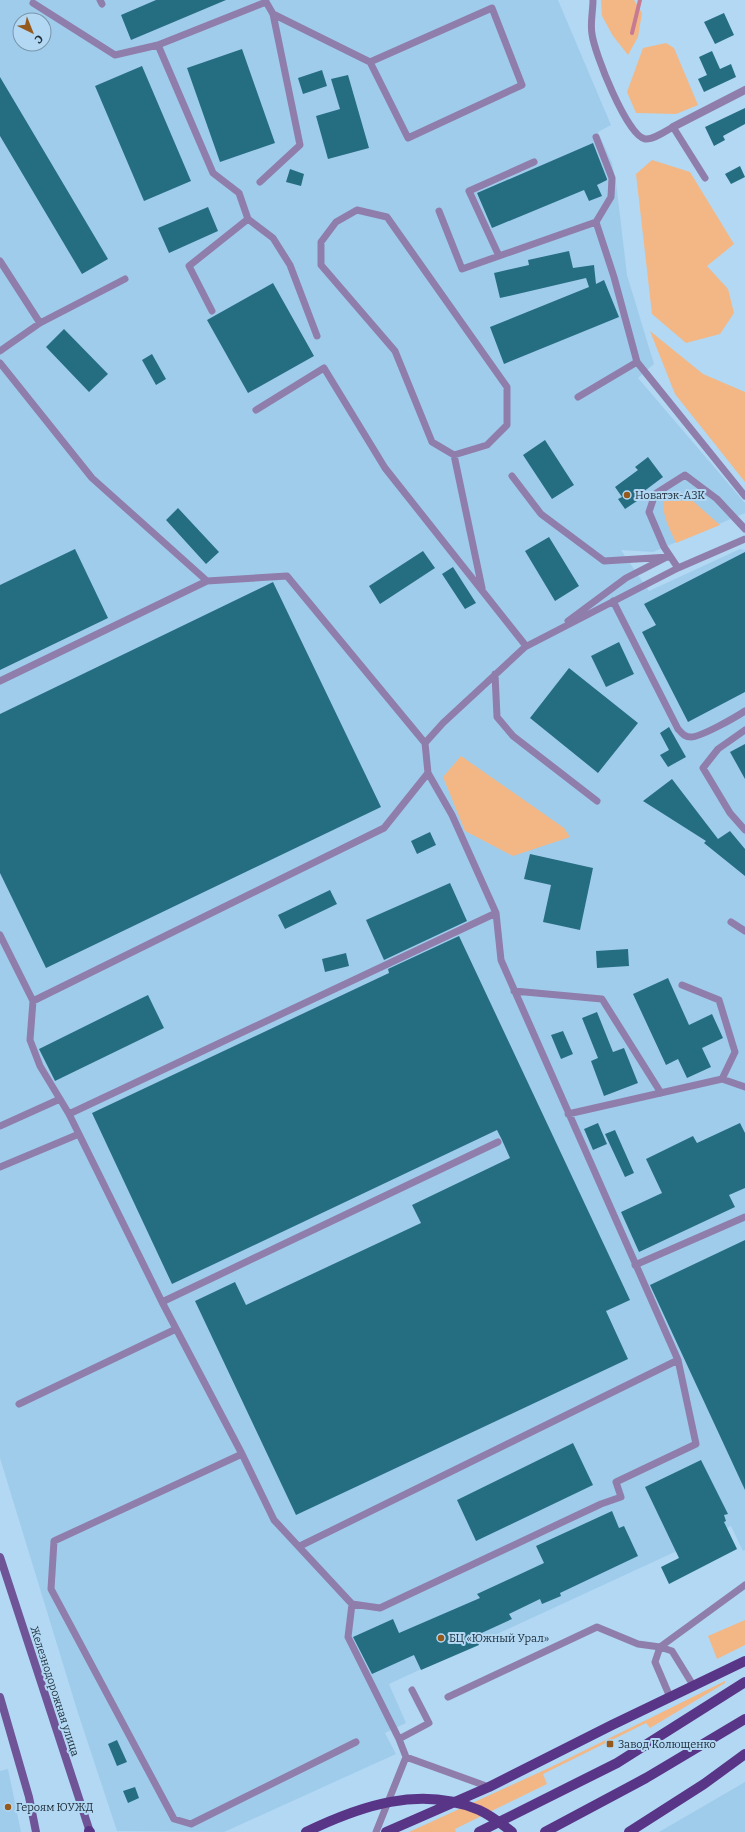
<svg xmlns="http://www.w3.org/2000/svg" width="745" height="1832" viewBox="0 0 745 1832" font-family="Bitter,serif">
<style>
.built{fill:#a0ccec;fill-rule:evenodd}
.green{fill:#f2b785}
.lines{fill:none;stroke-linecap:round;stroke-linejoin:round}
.stream{stroke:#c67b92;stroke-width:4}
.building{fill:#256e82}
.service{stroke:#8f7eac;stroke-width:7}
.minor{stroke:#8f7eac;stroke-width:8}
.secondary{stroke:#6f5497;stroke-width:8}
.primary{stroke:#583587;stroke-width:10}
.poi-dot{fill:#96591c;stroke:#b2d8f4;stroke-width:1.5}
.labels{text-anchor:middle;stroke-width:4;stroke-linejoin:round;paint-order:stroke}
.poi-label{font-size:11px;fill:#22313c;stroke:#b2d8f4;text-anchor:start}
.street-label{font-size:11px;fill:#22313c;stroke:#b2d8f4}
</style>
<rect width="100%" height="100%" fill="#b2d8f4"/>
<path class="built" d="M 0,0 L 558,0 L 611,125 L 598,132 L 612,163 L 616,182 L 627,275 L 654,364 L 638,378 L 745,503 L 745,513 L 653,552 L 621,550 L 649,591 L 740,549 L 745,550 L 745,1550 L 743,1551 L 731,1526 L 389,1684 L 406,1723 L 385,1733 L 396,1754 L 224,1832 L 117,1831 L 78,1713 L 0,1458 ZM 20,20 L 44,20 L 44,44 L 20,44 Z
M 8,1769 L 21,1832 L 0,1832 L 0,1771 Z
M 745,1782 L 745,1832 L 659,1832 Z"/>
<path class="green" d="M 601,0 L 634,0 L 642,13 L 638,37 L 628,55 L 613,36 L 602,16 Z
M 666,43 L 674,48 L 698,105 L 676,114 L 636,113 L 627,92 L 643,48 Z
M 652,160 L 690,172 L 734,244 L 707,266 L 728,289 L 734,313 L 720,334 L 686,343 L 652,314 L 636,174 Z
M 650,331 L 703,374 L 745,392 L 745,482 L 675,394 Z
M 678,492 L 685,494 L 720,525 L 676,543 C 670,529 650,495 678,492 Z
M 461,756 L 564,828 L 570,837 L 513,856 L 465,831 L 443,777 Z
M 745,1620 L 745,1645 L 717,1659 L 708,1636 Z
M 725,1681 L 725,1683 L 650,1728 L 646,1723 L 543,1774 L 547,1784 L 455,1829 L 456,1832 L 409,1832 L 551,1767 Z"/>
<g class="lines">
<path class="stream" d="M 632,33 L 640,0"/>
</g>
<path class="building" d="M 156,0 L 226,0 L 131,40 L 121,15 Z
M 724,13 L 734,35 L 715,44 L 704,22 Z
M 242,49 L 275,143 L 220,162 L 187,68 Z
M 712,51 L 720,69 L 731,64 L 736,77 L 704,92 L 698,79 L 707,75 L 699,57 Z
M 142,66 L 191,181 L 144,201 L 95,86 Z
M 322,70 L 327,86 L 303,94 L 298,78 Z
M 348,75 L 369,148 L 328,159 L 316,116 L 340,109 L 331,79 Z
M 0,77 L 108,259 L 82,274 L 0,136 Z
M 745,108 L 745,124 L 723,136 L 725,140 L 714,146 L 705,127 Z
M 593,143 L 607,179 L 607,180 L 597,185 L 602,196 L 589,201 L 584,190 L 492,228 L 477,193 Z
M 740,166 L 745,177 L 731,184 L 725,174 Z
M 290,169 L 304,174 L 301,186 L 286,182 Z
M 208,207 L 218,231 L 169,253 L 158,228 Z
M 569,251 L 573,268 L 594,265 L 596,284 L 604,280 L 619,317 L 504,364 L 490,327 L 589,287 L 586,278 L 500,298 L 494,273 L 529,265 L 528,260 Z
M 273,283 L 314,356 L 248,393 L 207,320 Z
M 64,329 L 108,374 L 89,392 L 46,347 Z
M 152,354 L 166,379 L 156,385 L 142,360 Z
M 545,440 L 574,485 L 552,499 L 523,455 Z
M 648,457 L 663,477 L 635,498 L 637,501 L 625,509 L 618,499 L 622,497 L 615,487 L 638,470 L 635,467 Z
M 178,508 L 219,552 L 206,564 L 166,520 Z
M 549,537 L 579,586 L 555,601 L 525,551 Z
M 75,549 L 108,618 L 0,670 L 0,585 Z
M 423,551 L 435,568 L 380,604 L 369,586 Z
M 745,552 L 745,692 L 688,722 L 642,632 L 656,625 L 644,604 Z
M 453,567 L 476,603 L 465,609 L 442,574 Z
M 273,582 L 381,807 L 46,968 L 0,873 L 0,714 Z
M 619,642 L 634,674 L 606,687 L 591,656 Z
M 569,668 L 638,723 L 598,773 L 530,718 Z
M 669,727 L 686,757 L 668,767 L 660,755 L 669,750 L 660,733 Z
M 745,744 L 745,779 L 730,752 Z
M 672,779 L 718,839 L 730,831 L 745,849 L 745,876 L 704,843 L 706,841 L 643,801 Z
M 430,832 L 436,845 L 417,854 L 411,841 Z
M 530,854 L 593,868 L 580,930 L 543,922 L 551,885 L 524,879 Z
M 450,883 L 467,921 L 384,960 L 366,920 Z
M 330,890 L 337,904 L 285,929 L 278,915 Z
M 459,936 L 630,1300 L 606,1311 L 628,1359 L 296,1515 L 195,1301 L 235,1282 L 246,1305 L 421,1223 L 412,1205 L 510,1158 L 502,1140 L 497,1130 L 172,1284 L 92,1113 L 389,973 L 388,969 Z
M 628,949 L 629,966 L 597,968 L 596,951 Z
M 346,953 L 349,966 L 325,972 L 322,959 Z
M 668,978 L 689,1025 L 712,1014 L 723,1038 L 702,1048 L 711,1067 L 687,1078 L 678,1059 L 666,1065 L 633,994 Z
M 148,995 L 164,1028 L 55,1081 L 39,1049 Z
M 597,1012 L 613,1052 L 624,1048 L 638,1083 L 604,1096 L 591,1061 L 598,1058 L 582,1018 Z
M 563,1031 L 573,1054 L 561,1059 L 551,1035 Z
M 598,1123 L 607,1144 L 593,1150 L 584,1129 Z
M 740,1123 L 745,1133 L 745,1188 L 729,1195 L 735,1207 L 639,1252 L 621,1212 L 662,1193 L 646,1159 L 693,1136 L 697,1143 Z
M 615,1130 L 634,1173 L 625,1177 L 605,1134 Z
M 745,1240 L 745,1490 L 650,1285 Z
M 573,1443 L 593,1485 L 476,1541 L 457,1500 Z
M 701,1460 L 728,1514 L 724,1515 L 726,1521 L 724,1522 L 737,1549 L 669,1584 L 661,1567 L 679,1558 L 645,1487 Z
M 612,1511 L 619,1528 L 624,1526 L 638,1556 L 560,1593 L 561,1596 L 542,1604 L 540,1599 L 509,1614 L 512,1619 L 475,1636 L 479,1645 L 421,1670 L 414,1655 L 372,1674 L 353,1637 L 393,1619 L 399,1633 L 480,1598 L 477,1594 L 544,1563 L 536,1546 Z
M 117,1740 L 127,1762 L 117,1766 L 108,1744 Z
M 135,1787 L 139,1798 L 128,1803 L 123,1791 Z"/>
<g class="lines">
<path class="service" d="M 100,0 L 102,4
M 593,0 C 593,11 590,23 592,34 C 594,52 627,136 645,139 C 653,140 666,131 673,127 L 705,178
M 33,3 L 115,55 L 158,45 L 266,2
M 273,14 L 370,62 L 408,138 L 522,85 L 492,8 L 370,62
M 158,45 L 213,173 L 239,193 L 248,219 L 273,238 L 290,265 L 317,336
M 260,182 L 300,145 L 273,14 L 265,0
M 439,211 L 462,269 L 596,222 L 611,197 L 612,178 L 596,137
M 596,222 L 614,277 L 637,362 L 745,496
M 499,256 L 469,191 L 534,162
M 0,261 L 40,323
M 212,311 L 189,266 L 248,219
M 0,351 L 40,323 L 125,279
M 0,363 L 92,478 L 207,581 L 0,681
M 578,397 L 637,362
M 256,410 L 324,368 L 385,468 L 526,646
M 454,455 L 487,445 L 507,425 L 507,387 L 387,217 L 357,210 L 336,222 L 321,242 L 321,265 L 395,351 L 432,442 L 454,455 L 482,588
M 512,476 L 541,514 L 604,561 L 669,557
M 678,568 L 664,547 L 649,512 L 655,494 L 685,475 L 717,499 L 745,529
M 207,581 L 287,576 L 425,743
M 613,601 L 678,729 C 682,733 684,737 691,737 C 701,737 736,717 745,711
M 568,621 L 626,578 L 665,558
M 495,674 L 497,717 L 513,736 L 597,801
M 745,730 L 718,749 L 703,768 L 730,813 L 745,830
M 731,922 L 745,931
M 0,935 L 33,1001 L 384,828 L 428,773 L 425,743 L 443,723 L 525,647 L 678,568 L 745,539
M 682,985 L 719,1000 L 735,1052 L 722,1079
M 514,991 L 602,999 L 661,1093
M 33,1001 L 30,1040 L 40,1066 L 69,1114 L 162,1302 L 242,1454 L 274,1520 L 352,1604 L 380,1608 L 601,1504 L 621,1497 L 616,1482 L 696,1444 L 678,1360 L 501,960 L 496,913 L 452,815 L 428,773
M 69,1114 L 496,913
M 568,1114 L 722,1079 L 745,1087
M 0,1126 L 60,1099
M 0,1167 L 79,1134
M 635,1265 L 745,1217
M 162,1302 L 498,1142
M 19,1404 L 176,1329
M 242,1454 L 54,1541 L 51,1589 L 174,1819 L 191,1824 L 356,1742
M 300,1546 L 678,1360
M 352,1604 L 348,1637 L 399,1739
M 448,1697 L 597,1627 L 638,1644 L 660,1647 L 745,1585
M 670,1697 L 655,1662 L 660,1647 L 672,1651 L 693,1685
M 406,1757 L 399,1739 L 429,1723 L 412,1690
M 376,1832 L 406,1757 L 489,1787"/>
<path class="minor" d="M 673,127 L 745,90"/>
<path class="secondary" d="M 0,1557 L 90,1832
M 0,1697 L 29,1797 L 36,1832"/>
<path class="primary" d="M 89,1831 L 90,1832
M 306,1832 C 360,1806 420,1785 479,1810 C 490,1815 502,1824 512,1832
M 386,1832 L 489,1787 L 612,1725 L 745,1661
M 479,1832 L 617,1763 L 745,1682
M 545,1832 L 646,1778 L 745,1719
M 629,1832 L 704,1784 L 745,1754"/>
</g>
<g class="poi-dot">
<circle cx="627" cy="495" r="4"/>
<circle cx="441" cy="1638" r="4"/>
<rect x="606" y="1740" width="8" height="8" rx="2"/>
<circle cx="8" cy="1807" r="4"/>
</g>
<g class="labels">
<g class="poi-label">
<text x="635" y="499">Новатэк-АЗК</text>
<text x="449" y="1642">БЦ «Южный Урал»</text>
<text x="618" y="1748">Завод Колющенко</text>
<text x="16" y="1811">Героям ЮУЖД</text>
</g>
<g class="street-label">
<text transform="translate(55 1691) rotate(72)" y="4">Железнодорожная улица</text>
</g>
</g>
<g transform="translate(32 32) rotate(137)"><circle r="19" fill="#b2d8f4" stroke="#7895aa"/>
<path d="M0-3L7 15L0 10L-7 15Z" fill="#96591c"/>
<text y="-6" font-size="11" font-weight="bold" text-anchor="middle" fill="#22313c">С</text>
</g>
</svg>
